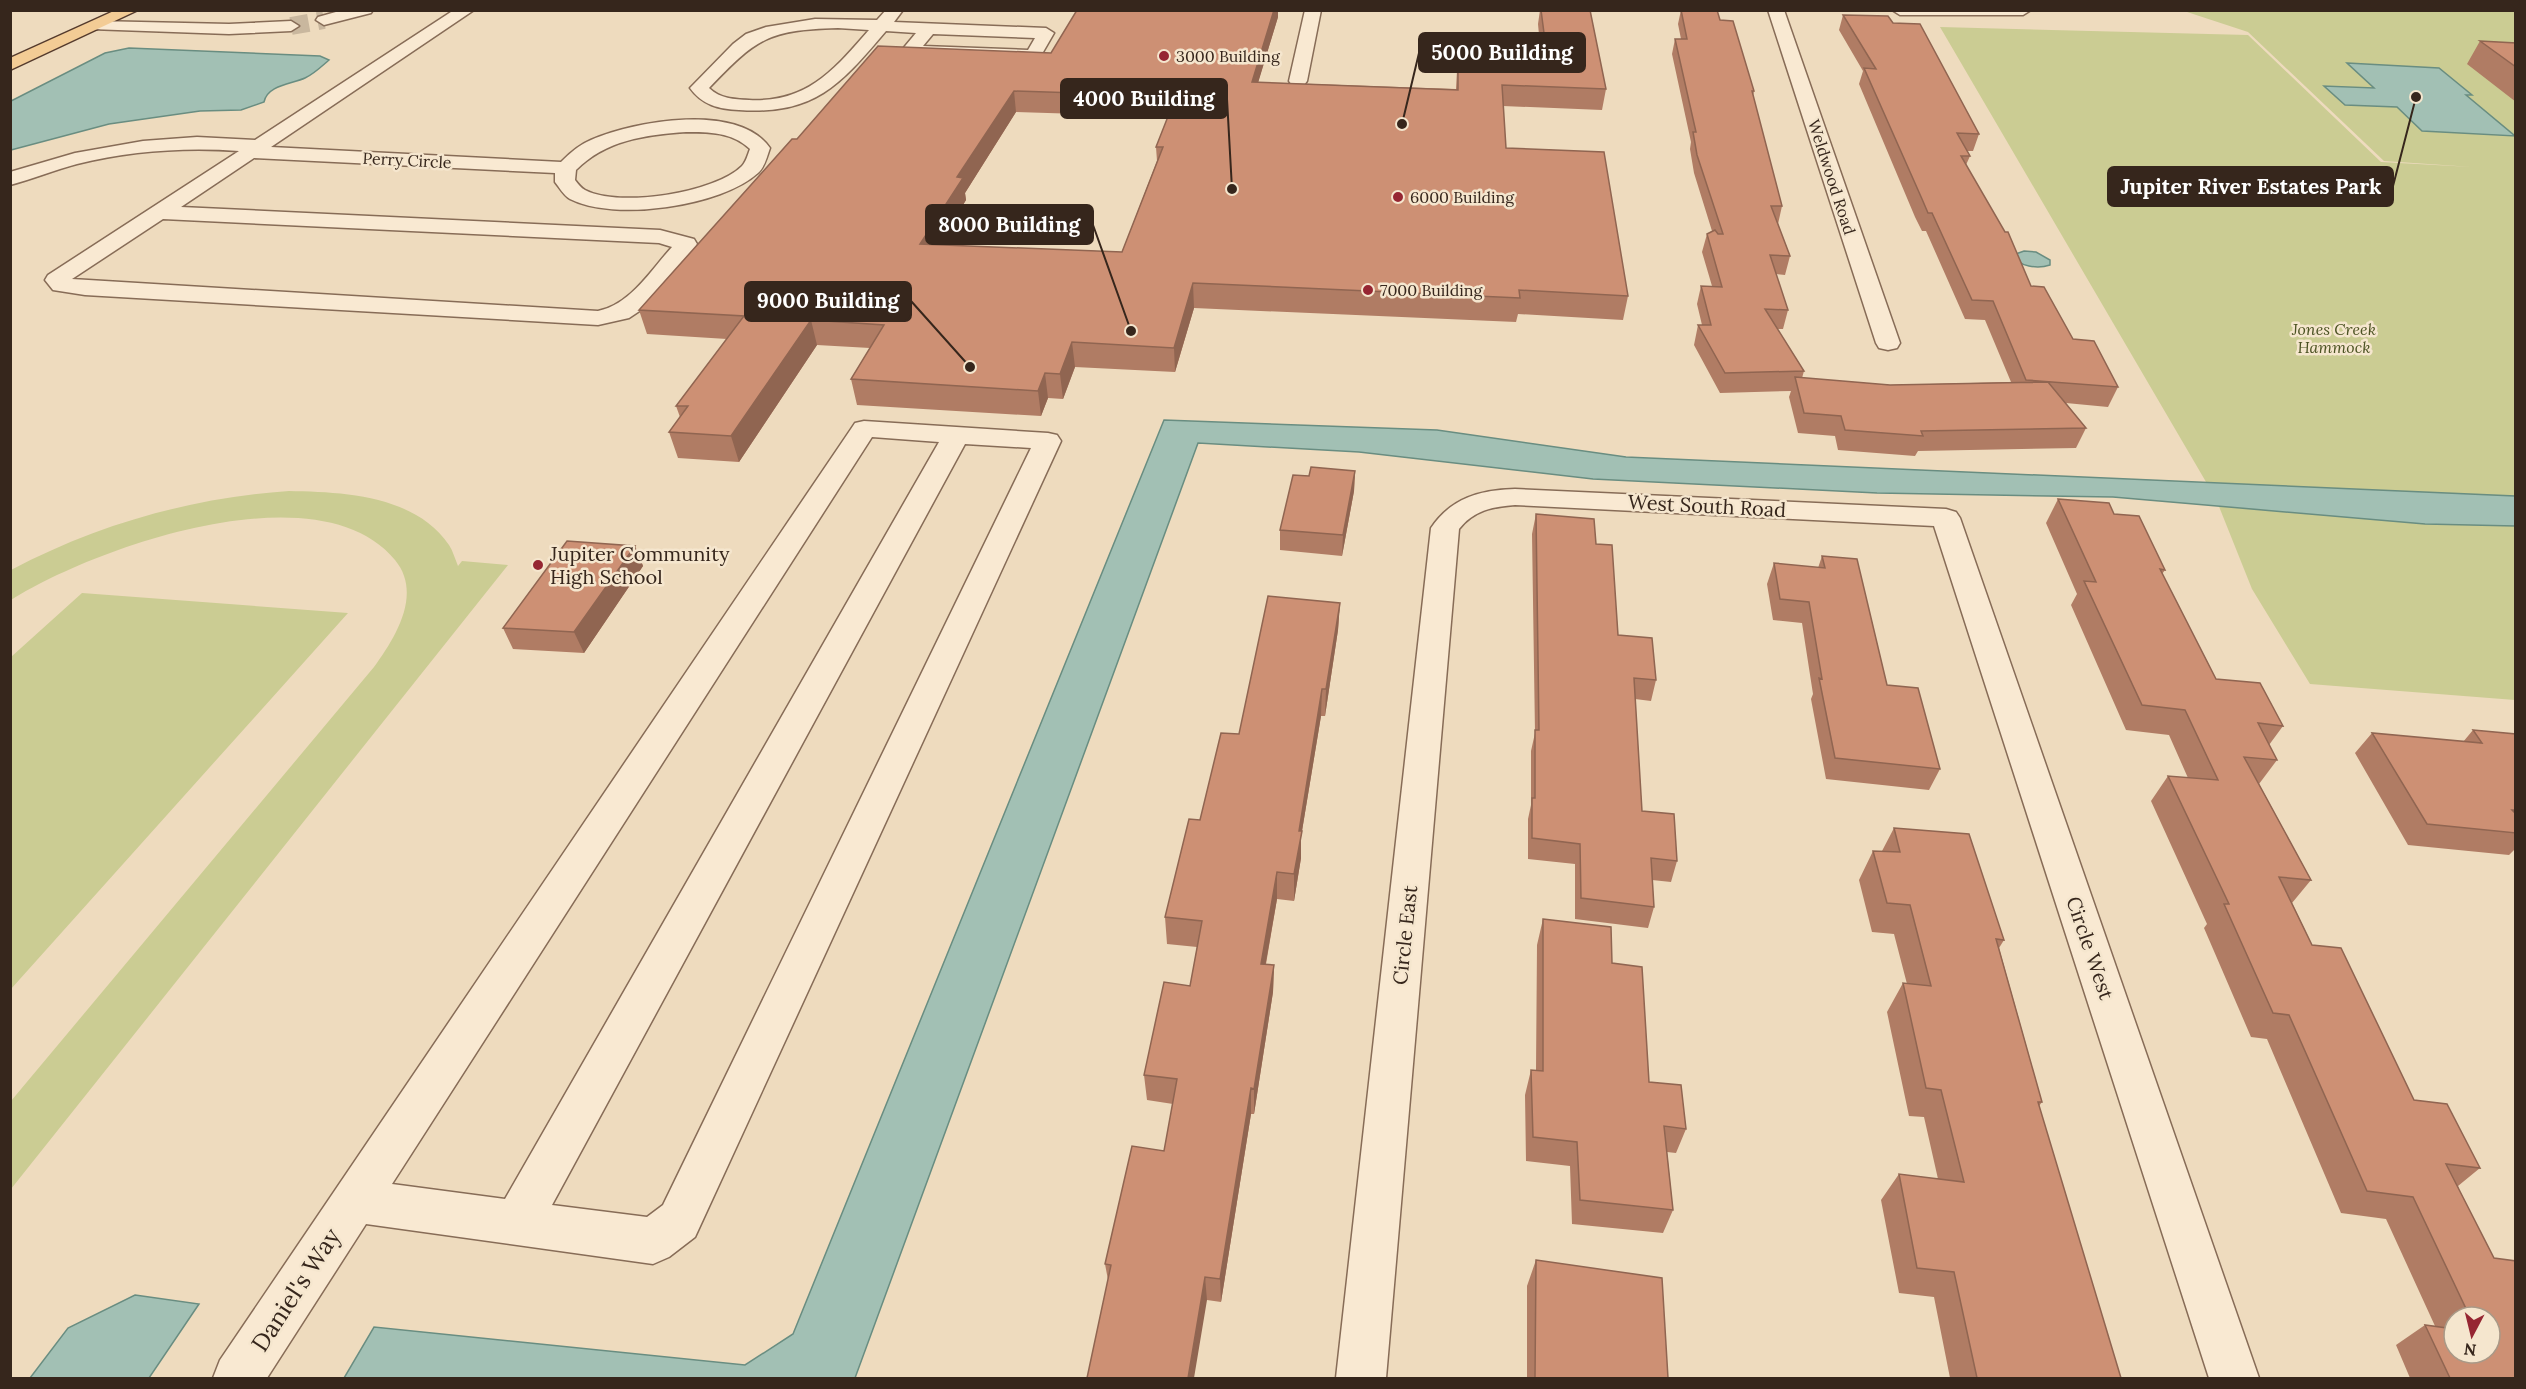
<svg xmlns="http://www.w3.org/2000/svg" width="2526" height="1389" viewBox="0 0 2526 1389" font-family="Lora,serif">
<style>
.green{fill:#cbcc93}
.water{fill:#a2c0b4;stroke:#698d81;stroke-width:1.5}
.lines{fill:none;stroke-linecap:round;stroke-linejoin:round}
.minor-tunnel{stroke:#c9b79e;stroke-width:18;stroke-dasharray:18 9;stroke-linecap:butt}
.minor-casing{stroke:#876c57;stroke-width:3}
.major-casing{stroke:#543a2c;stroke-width:3}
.minor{fill:#f9e9d2;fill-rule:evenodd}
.major{fill:#f3cc95;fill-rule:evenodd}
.wall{fill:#b07c64;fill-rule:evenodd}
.shaded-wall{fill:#906551}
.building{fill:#cd9074;stroke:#906551;stroke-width:1.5;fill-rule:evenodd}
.poi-dot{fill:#962632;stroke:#f5e6ce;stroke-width:2}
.labels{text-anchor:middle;stroke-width:5;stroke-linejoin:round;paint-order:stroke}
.far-poi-label{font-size:16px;fill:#36261c;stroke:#f5e6ce;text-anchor:start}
.far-street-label{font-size:16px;fill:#36261c;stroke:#f5e6ce}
.far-park-label{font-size:16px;font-style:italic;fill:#4b5222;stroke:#f5e6ce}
.street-label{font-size:20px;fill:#36261c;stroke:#f5e6ce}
.poi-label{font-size:20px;fill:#36261c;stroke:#f5e6ce;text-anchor:start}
.near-street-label{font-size:24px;fill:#36261c;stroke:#f5e6ce}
.leader{fill:none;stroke:#36261c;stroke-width:2}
.callout-dot{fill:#36261c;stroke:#f5e6ce;stroke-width:2}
.callout{fill:#36261c;stroke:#36261c;stroke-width:2}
.callout-label{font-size:21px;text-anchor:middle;font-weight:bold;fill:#fff}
</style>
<rect width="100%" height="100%" fill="#eedbbe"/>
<path class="green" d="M 2184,11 L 2515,11 L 2515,700 L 2310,684 L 2252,589 L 2216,499 L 1940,27 L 2248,35 L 2381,162 L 2472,167 L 2384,161 L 2248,32 Z
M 289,491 C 343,492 415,495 449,545 C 453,551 455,559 458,566 L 462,561 L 508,565 L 11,1189 L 11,1101 L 374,667 C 395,638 423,594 395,560 C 319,467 93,548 11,600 L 11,570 C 98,524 191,498 289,491 Z
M 82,593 L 348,613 L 11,989 L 11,657 Z"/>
<path class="water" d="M 129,48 L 320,56 L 329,60 C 322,66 314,74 305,78 C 292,84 267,85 264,102 L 241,110 L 200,111 L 109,124 L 11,150 L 11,101 L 105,53 Z
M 2347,63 L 2439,68 L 2472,95 L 2466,95 L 2515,136 L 2422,131 L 2397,107 L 2345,105 L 2324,86 L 2374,88 Z
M 2024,251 L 2036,252 L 2050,260 L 2050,265 C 2038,269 2018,267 2013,255 Z
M 1164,420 L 1437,430 L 1626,457 L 2515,496 L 2515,526 L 2425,524 L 2113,497 L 1877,493 L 1593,479 L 1359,452 L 1198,443 L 855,1378 L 344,1378 L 374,1327 L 745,1365 L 793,1334 Z
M 135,1295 L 199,1304 L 149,1378 L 30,1378 L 68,1328 Z"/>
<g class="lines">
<path class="minor-tunnel" d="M 291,26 L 324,20"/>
<g class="minor-casing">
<path id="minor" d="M 343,10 L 373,10 L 371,13 L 324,25 L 316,20 L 318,17 Z
M 454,10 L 474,10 L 271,147 L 561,162 C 570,153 579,145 591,140 C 634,121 738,102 770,148 C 767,156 765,167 758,173 C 722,206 614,222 570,199 C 564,196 559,187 555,182 L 555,173 L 254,158 L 181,207 L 660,230 L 694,239 L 697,244 L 694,249 L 641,310 L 629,318 L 598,325 L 85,295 L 53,290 L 45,280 L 48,275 L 239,151 C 185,147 130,151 77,164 C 54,170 33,179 10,185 L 10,172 L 75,153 L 143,141 L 197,137 L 255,140 ZM 686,132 C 709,132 732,132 750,149 C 748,154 746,162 742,166 C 715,193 619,208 585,190 C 581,188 578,184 575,180 L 576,170 C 606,140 645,135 686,132 ZM 163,219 L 659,243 L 672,247 C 650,271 631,304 598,311 L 72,279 Z
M 886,10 L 903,10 L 894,22 L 1046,28 L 1054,33 L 1039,59 L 1033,60 L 910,56 L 904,55 L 901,51 L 916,33 L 886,31 C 840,85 815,115 739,110 C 719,109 702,105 690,88 L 733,44 L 746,34 L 766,27 L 815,19 L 877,20 ZM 838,28 L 869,30 C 834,70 807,103 749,100 C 733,99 721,99 709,88 C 757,38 768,30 838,28 ZM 933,34 L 1035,38 L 1028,50 L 923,46 Z
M 1305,10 L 1321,10 L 1307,81 L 1304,85 L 1292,85 L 1289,81 Z
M 1768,10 L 1784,10 L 1900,343 L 1897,348 L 1888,350 L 1879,348 L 1876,343 Z
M 1892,10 L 2031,10 L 2023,15 L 1900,15 Z
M 96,21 L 229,24 L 291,21 L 299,26 L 291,31 L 229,34 L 90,29 L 88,26 L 90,23 Z
M 864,421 L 1048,433 L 1057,435 L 1061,441 L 695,1237 L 669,1257 L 653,1264 L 366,1224 L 267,1378 L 213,1378 L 220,1360 L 851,429 L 855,423 ZM 872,437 L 939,442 L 505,1199 L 392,1184 ZM 965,444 L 1031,448 L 663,1205 L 647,1217 L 552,1205 Z
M 1515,489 L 1946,509 L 1956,512 L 1960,518 L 2259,1378 L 2209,1378 L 1934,526 L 1515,505 C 1492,507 1474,510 1459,529 L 1386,1378 L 1336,1378 L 1431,528 C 1451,498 1480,490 1515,489 Z"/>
</g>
<g class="major-casing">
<path id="major" d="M 116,10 L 138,10 L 10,70 L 10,58 Z"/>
</g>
<use href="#minor" class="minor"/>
<use href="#major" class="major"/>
</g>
<path class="wall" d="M 1540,10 L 1590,10 L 1606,89 L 1602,110 L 1503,106 L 1506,148 L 1628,296 L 1623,320 L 1518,314 L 1516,322 L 1194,308 L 1175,372 L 1075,367 L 1063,399 L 1048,398 L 1041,416 L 857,405 L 851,379 L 870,348 L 817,345 L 739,462 L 678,458 L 669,432 L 680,417 L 676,406 L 727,339 L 647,334 L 639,310 L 797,139 L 1051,53 L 1278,17 L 1258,82 L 1456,89 L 1458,52 L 1541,56 L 1538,24 ZM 1113,109 L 1170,111 L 1156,147 L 1157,161 L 1122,252 L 939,245 L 966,200 L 965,193 L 1016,112 L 1111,115 Z
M 1681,10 L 1717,10 L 1720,20 L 1754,91 L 1753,96 L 1782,206 L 1778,224 L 1790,256 L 1785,275 L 1776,274 L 1788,310 L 1783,329 L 1777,329 L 1804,371 L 1802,378 L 1890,385 L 2011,382 L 1985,320 L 1965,319 L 1926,231 L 1922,231 L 1915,217 L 1859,84 L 1863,71 L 1839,30 L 1843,15 L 1893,23 L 1979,134 L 1973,151 L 1967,151 L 1970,156 L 1966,165 L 2031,286 L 2073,339 L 2118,387 L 2108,407 L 2066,403 L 2086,428 L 2076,448 L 1918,451 L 1915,456 L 1838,450 L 1835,436 L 1798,433 L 1789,397 L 1791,391 L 1720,393 L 1694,345 L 1698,325 L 1702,325 L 1697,304 L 1701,286 L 1712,286 L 1702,252 L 1707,234 L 1712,231 L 1694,173 L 1690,149 L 1691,142 L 1672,54 L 1675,39 L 1681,39 L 1678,24 Z
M 2480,41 L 2516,43 L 2516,102 L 2467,64 Z
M 1355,471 L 1354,491 L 1342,556 L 1280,550 L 1280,530 L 1309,476 Z
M 2058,499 L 2114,514 L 2165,570 L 2162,574 L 2216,679 L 2283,726 L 2269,745 L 2277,760 L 2259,784 L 2311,880 L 2292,903 L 2312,945 L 2414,1100 L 2480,1168 L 2458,1186 L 2516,1378 L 2410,1378 L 2396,1345 L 2425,1325 L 2435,1326 L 2386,1219 L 2341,1213 L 2267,1039 L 2251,1037 L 2204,928 L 2207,924 L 2151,801 L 2168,776 L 2188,778 L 2169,735 L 2126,730 L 2071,605 L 2077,594 L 2046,523 ZM 2454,1317 L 2490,1317 L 2490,1353 L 2454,1353 Z
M 1536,514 L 1596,544 L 1618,635 L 1656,680 L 1651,701 L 1635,699 L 1642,811 L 1677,861 L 1671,882 L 1652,880 L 1654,907 L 1648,928 L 1575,919 L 1575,864 L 1528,859 L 1528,819 L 1531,805 L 1531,751 L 1535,733 L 1532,534 Z
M 635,546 L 643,566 L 584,653 L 513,649 L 503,628 Z
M 1822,556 L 1887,685 L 1940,769 L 1929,790 L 1826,779 L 1811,699 L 1813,694 L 1802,623 L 1773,620 L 1767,584 L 1774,563 L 1818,568 Z
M 1340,603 L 1338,630 L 1325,716 L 1321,716 L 1301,837 L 1301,858 L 1294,901 L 1277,899 L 1266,964 L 1274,965 L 1273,992 L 1254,1114 L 1251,1114 L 1221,1302 L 1207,1300 L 1108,1280 L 1105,1264 L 1164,1151 L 1173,1104 L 1147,1100 L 1144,1075 L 1190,986 L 1197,947 L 1167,944 L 1165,917 L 1200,820 L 1239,734 Z
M 2473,730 L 2516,734 L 2516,848 L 2509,855 L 2408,845 L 2355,753 L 2372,733 L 2463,742 Z
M 1894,828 L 2004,940 L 1999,948 L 2042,1102 L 2039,1106 L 2121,1378 L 1950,1378 L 1934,1297 L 1899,1293 L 1881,1200 L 1899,1174 L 1938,1179 L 1924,1117 L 1909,1116 L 1887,1012 L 1903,983 L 1907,984 L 1894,934 L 1872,932 L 1859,880 L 1873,851 L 1882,851 Z
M 1543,919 L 1612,963 L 1649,1082 L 1686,1129 L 1676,1153 L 1667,1152 L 1673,1210 L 1663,1233 L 1572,1224 L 1570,1166 L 1526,1161 L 1525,1095 L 1531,1070 L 1536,1071 L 1537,945 Z
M 1536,1260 L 1668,1378 L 1527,1378 L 1527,1286 Z"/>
<path class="shaded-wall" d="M 1274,10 L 1278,10 L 1278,17 L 1252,103 L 1252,82 Z
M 1112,88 L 1113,109 L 1111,115 L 1109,94 Z
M 1014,91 L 1016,112 L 965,193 L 966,200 L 924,268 L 920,244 L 957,177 Z
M 1193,283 L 1194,308 L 1175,372 L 1174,348 Z
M 811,320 L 817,345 L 739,462 L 731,436 Z
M 1072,342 L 1075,367 L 1063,399 L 1060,374 Z
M 1045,373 L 1048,398 L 1041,416 L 1038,391 Z
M 1355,471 L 1354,491 L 1342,556 L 1343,535 Z
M 635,546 L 643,566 L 584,653 L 574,632 Z
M 1340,603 L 1338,630 L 1325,716 L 1326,689 Z
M 1322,689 L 1321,716 L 1301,837 L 1301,858 L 1294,901 L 1294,874 L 1299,831 Z
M 1277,872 L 1277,899 L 1261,990 L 1261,964 Z
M 1274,965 L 1273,992 L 1254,1114 L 1254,1089 Z
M 1251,1088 L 1251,1114 L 1221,1302 L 1220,1279 Z
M 1205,1277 L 1207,1300 L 1194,1378 L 1188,1378 Z"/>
<path class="building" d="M 1077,10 L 1274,10 L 1252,82 L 1458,90 L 1458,52 L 1547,56 L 1541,10 L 1590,10 L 1606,89 L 1502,85 L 1506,148 L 1604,152 L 1628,296 L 1519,290 L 1520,298 L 1193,283 L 1174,348 L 1072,342 L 1060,374 L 1045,373 L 1038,391 L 851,379 L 884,325 L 811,320 L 731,436 L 669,432 L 688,406 L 676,406 L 744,316 L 639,310 L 792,139 L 797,139 L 878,46 L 1051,53 ZM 1112,88 L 1178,91 L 1156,147 L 1163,147 L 1122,252 L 920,244 L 963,178 L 957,177 L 1014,91 L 1109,94 Z
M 1681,10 L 1717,10 L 1720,20 L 1733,21 L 1754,91 L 1752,91 L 1782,206 L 1771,206 L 1790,256 L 1770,255 L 1788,310 L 1765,309 L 1804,371 L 1725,373 L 1698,325 L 1711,325 L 1701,286 L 1722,287 L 1707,234 L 1715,230 L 1718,234 L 1723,234 L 1697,155 L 1693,132 L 1696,132 L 1675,39 L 1687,39 Z
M 1843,15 L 1888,16 L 1893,23 L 1920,24 L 1979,134 L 1957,133 L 1970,156 L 1961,156 L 2005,232 L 2008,232 L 2031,286 L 2044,287 L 2073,339 L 2094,341 L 2118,387 L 2026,380 L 1993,301 L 1972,300 L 1932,213 L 1928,213 L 1922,199 L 1864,68 L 1876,69 Z
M 2480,41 L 2516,43 L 2516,67 Z
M 1795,377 L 1890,385 L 2048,382 L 2086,428 L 1921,431 L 1923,436 L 1845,430 L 1841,416 L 1804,413 Z
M 1311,467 L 1355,471 L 1343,535 L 1280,530 L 1293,475 L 1309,476 Z
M 2058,499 L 2109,503 L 2114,514 L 2139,516 L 2165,570 L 2160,569 L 2216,679 L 2260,683 L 2283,726 L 2258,723 L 2277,760 L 2244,757 L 2311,880 L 2279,877 L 2312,945 L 2341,948 L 2414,1100 L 2447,1104 L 2480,1168 L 2446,1164 L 2494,1258 L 2516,1261 L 2516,1378 L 2450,1378 L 2425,1325 L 2454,1329 L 2454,1353 L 2490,1353 L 2490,1317 L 2470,1317 L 2413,1197 L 2367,1191 L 2289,1015 L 2273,1013 L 2224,904 L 2229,904 L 2168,776 L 2218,780 L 2185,710 L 2142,705 L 2084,581 L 2096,582 Z
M 1536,514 L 1594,519 L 1596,544 L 1612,545 L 1618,635 L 1652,638 L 1656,680 L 1634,678 L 1642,811 L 1674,814 L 1677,861 L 1651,858 L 1654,907 L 1581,898 L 1580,844 L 1532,838 L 1532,798 L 1535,798 L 1535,730 L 1539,730 Z
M 567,541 L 635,546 L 574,632 L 503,628 Z
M 1822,556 L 1857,559 L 1887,685 L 1918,688 L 1940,769 L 1835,758 L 1819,678 L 1822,679 L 1809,602 L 1780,599 L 1774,563 L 1825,568 Z
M 1268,596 L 1340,603 L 1326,689 L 1322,689 L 1299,831 L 1302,831 L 1294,874 L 1277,872 L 1261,964 L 1274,965 L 1254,1089 L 1251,1088 L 1220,1279 L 1205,1277 L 1188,1378 L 1087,1378 L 1111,1265 L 1105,1264 L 1132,1146 L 1164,1151 L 1177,1079 L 1144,1075 L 1164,982 L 1190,986 L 1202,921 L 1165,917 L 1189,819 L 1200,820 L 1221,733 L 1239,734 Z
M 2473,730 L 2516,734 L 2516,810 L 2512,810 L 2516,814 L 2516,833 L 2427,824 L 2372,733 L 2482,743 Z
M 1894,828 L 1969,834 L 2004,940 L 1996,939 L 2042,1102 L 2038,1102 L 2121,1378 L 1977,1378 L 1954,1272 L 1917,1268 L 1899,1174 L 1964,1182 L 1941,1090 L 1926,1088 L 1903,983 L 1931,986 L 1910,905 L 1887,903 L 1873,851 L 1900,852 Z
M 1543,919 L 1611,927 L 1612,963 L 1642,967 L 1649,1082 L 1681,1085 L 1686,1129 L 1664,1126 L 1673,1210 L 1580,1200 L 1577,1142 L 1533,1137 L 1531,1070 L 1543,1071 Z
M 1536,1260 L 1662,1278 L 1668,1378 L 1535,1378 Z"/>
<g class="poi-dot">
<circle cx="1164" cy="56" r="6"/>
<circle cx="1398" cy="197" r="6"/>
<circle cx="1368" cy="290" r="6"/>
<circle cx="538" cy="565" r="6"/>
</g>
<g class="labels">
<g class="far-poi-label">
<text x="1176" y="62">3000 Building</text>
<text x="1410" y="203">6000 Building</text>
<text x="1380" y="296">7000 Building</text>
</g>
<g class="far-street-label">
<text transform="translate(407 160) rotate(3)" y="6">Perry Circle</text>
<text transform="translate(1832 177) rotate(72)" y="6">Weldwood Road</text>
</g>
<g class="far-park-label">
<text x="2334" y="335">Jones Creek<tspan x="2334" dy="18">Hammock</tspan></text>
</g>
<g class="street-label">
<text transform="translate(1707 506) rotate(3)" y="7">West South Road</text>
<text transform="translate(1405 935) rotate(-84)" y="7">Circle East</text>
<text transform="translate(2090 948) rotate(71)" y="7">Circle West</text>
</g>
<g class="poi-label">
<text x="550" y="561">Jupiter Community<tspan x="550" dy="23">High School</tspan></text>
</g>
<g class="near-street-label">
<text transform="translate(296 1290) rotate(-57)" y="8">Daniel's Way</text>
</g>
</g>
<path class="leader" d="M1402 124L1419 53M1232 189L1227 99M2416 97L2393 186M1131 331L1093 225M970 367L911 301"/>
<g class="callout-dot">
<circle cx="1402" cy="124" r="6"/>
<circle cx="1232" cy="189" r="6"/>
<circle cx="2416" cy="97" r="6"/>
<circle cx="1131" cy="331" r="6"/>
<circle cx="970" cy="367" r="6"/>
</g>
<g class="callout">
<rect x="1419" y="33" width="166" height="39" rx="6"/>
<rect x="1061" y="79" width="166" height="39" rx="6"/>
<rect x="2108" y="167" width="285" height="39" rx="6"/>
<rect x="926" y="205" width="167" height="39" rx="6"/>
<rect x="745" y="282" width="166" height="39" rx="6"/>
</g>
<g class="callout-label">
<text x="1502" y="60">5000 Building</text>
<text x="1144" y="106">4000 Building</text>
<text x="2251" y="194">Jupiter River Estates Park</text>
<text x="1009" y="232">8000 Building</text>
<text x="828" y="308">9000 Building</text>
</g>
<rect width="2526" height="1389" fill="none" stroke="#36261c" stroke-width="24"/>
<g transform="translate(2472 1335) rotate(187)"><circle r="28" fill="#f5e6ce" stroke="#a99987" stroke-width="1.5"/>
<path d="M0-4.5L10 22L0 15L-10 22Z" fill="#962632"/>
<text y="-9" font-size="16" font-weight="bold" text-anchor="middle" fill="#36261c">N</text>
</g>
</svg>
